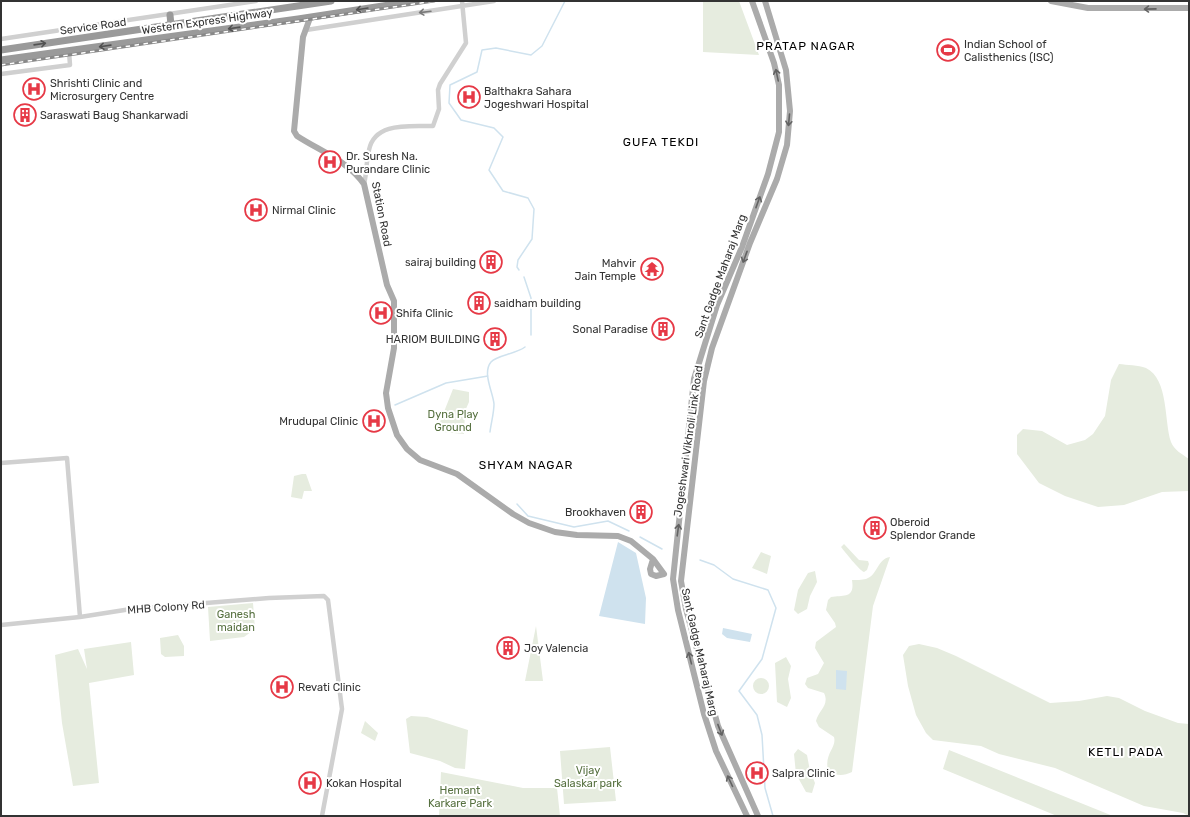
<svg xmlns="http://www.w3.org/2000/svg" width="1190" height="817" viewBox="0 0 1190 817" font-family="Rubik,sans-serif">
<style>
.green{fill:#e6ecdf}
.water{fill:#cfe2ee}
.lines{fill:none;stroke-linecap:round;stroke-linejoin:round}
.stream{stroke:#cfe2ee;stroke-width:1.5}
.minor{stroke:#d0d0d0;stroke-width:4.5}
.major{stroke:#ababab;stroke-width:6}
.highway{stroke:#9a9a9a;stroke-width:7}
.rail-casing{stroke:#888;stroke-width:3}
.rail{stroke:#fff;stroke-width:1.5;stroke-dasharray:4.5;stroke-linecap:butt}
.oneway{stroke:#525252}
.oneway2{stroke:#636363}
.oneway3{stroke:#7a7a7a}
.labels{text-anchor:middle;stroke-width:4;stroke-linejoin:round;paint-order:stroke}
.street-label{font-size:11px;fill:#333;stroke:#fff}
.poi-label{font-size:11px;fill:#333;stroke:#fff;text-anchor:start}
.park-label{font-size:11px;fill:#56703f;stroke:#fff}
.neighbourhood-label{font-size:12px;letter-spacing:1px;fill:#000;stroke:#fff}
</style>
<rect width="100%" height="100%" fill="#fff"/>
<path class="green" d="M 703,1 L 739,1 L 759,55 L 703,52 Z
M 1119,364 C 1127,365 1138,365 1146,368 C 1169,379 1164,422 1171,442 C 1174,450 1182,454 1189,459 L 1189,491 L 1162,492 L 1124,505 L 1098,507 L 1065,496 L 1039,483 L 1017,454 L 1017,435 L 1023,429 L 1042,431 L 1067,445 L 1085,440 L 1093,434 L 1105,416 L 1111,380 Z
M 453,389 L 469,392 L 469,402 L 465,411 L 464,434 L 443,432 L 438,427 Z
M 302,474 L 306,474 L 312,491 L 304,491 L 302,499 L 291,497 L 294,476 Z
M 844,544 L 859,560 L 868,561 L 869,564 L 867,570 L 864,572 C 859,570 845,552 841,547 Z
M 761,552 L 771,556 L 767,574 L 752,568 Z
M 890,557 L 873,606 L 852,772 C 843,776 837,776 828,771 C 824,753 837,748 834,737 L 819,727 L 816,721 C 818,711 830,705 824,693 L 808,688 L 805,684 L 807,678 L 818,674 L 824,663 L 815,648 L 816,642 L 836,627 L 835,623 L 826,610 L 828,600 L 831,597 C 844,595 855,599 852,580 C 856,580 862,580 866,579 C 878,575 877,559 890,557 Z
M 815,571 L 817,582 L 810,596 L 807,609 L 798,614 L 794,610 L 798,590 L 808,573 Z
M 253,603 L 255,629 L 244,637 L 210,641 L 208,607 Z
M 536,626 L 543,681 L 525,681 Z
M 178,635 L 184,646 L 184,656 L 165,657 L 161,654 L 160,638 Z
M 131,642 L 134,675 L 89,683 L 99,783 L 73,786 L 62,723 L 55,655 L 78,649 L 87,669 L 84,649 Z
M 919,644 L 937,648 L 956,656 L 1050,703 L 1079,701 L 1107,696 L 1119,698 L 1145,711 L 1178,723 L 1189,724 L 1189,816 L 1183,813 L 1144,806 L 1055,768 L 999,754 L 981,746 L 933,740 L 926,733 L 916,715 L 908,686 L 903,655 L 909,646 Z
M 786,657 L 791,666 L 788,679 L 791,698 L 787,707 L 777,702 L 775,663 Z
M753 686a8 8 0 1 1 16 0a8 8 0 1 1-16 0Z
M 411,716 L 427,717 L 468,730 L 465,769 L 455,768 L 440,761 L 410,753 L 406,719 Z
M 365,721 L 378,733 L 375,741 L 361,733 Z
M 610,747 L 616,801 L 564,804 L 560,751 Z
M 798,749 L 807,755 L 810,771 L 815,783 L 812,793 L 806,792 L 796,774 L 794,754 Z
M 949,750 L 1113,816 L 1057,816 L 943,769 Z
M 441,772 L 523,788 L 557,788 L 560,816 L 439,816 Z"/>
<path class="water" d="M 618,542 L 636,553 L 646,598 L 645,624 L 599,616 Z
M 723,628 L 752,634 L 750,642 L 727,638 L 722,634 Z
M 836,670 L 847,671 L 846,690 L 836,689 Z"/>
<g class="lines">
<path class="stream" d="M 519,270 L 517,267 L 518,260 L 532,239 L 534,209 L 528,198 L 503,191 L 489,170 L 503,137 L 494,128 L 461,120 L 449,103 L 450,85 L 477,72 L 482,50 L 496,48 L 531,55 L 542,46 L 565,1
M 524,277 L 531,298 L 531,335
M 395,405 L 446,383 L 488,376
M 490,432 C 491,423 494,413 494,404 C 493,392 482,373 491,362 C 497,355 516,354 525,347
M 517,504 L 528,516 L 574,527 L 608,521 L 629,531
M 640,537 L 662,549
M 700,560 L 714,565 L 733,579 L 768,590 L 776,608 L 762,659 L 739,691 L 757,715 L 762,735 L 765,788 L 773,816"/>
<path class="minor" d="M 306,30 L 494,1
M 1,39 L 256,1
M 1,74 L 70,65 L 69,51
M 364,184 C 367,173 366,161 369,150 C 375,121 411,127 433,126 L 439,109 L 438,90 L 440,84 L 466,43 L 462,1
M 1,463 L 67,458 L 80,617
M 1,625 L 80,617 L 131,609 L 269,598 L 324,596 L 328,600 L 342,709 L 322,816"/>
<path class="major" d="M 1051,1 L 1088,8 L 1189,8
M 310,18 L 303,37 L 294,131 L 297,136 C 320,151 348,161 364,184 L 387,285 L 394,301 L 394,348 L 386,393 L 388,408 L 397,435 L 407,449 L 420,460 L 457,474 L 513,514 L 529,523 L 555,532 L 577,535 L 618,536 L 631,541 L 653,559 L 664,574
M 653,559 L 650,569 L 651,574 L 656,576 L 664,574
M 747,816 L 716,751 L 704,714 L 678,610 L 673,579 L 694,379 L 717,305 L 742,247 L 768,174 L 779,132 L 779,85 L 774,63 L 752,1
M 758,816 L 718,726 L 686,609 L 681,581 L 704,381 L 712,348 L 750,243 L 777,179 L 787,145 L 790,111 L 786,70 L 765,1"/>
<path class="highway" d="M 170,15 L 171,25
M 1,50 L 331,1
M 1,60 L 298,19 L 415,1"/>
<g class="rail-casing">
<path id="rail" d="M 1,65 L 434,1"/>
</g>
<use href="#rail" class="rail"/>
</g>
<defs><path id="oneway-shaft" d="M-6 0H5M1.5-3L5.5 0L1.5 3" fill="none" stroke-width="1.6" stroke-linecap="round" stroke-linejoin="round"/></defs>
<g class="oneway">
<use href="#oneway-shaft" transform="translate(362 9) rotate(171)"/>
<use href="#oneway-shaft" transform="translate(234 28) rotate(172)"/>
<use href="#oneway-shaft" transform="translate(40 44) rotate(-8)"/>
<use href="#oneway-shaft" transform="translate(105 46) rotate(172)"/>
</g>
<g class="oneway2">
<use href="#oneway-shaft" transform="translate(1150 9) rotate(179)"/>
<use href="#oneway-shaft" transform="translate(777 75) rotate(-102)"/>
<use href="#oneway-shaft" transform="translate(789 120) rotate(95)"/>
<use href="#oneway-shaft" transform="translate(758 202) rotate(-70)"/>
<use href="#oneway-shaft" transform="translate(745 257) rotate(110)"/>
<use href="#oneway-shaft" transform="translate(678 530) rotate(-82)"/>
<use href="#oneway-shaft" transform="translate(690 658) rotate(-104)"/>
<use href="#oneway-shaft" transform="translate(720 730) rotate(69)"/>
<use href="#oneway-shaft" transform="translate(730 781) rotate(-115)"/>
</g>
<use class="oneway3" href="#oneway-shaft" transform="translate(425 12) rotate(173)"/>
<defs>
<g id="stadium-ring" transform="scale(1.15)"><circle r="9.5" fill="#fff" stroke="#e63946" stroke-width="1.5"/><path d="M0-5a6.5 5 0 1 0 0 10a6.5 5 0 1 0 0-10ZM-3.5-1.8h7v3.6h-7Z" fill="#e63946"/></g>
<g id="hospital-ring" transform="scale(1.15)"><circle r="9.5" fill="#fff" stroke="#e63946" stroke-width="1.5"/><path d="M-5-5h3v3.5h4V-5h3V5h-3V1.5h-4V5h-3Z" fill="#e63946"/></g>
<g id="building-ring" transform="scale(1.15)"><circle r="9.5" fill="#fff" stroke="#e63946" stroke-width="1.5"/><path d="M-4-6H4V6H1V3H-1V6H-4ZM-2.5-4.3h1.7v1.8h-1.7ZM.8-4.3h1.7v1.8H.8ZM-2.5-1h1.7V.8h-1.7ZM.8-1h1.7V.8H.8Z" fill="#e63946"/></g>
<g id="temple-ring" transform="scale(1.15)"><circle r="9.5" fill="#fff" stroke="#e63946" stroke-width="1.5"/><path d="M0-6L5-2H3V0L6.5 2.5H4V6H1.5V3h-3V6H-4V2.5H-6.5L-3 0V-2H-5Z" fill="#e63946"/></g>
</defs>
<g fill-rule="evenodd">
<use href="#stadium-ring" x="948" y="50"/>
<use href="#hospital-ring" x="34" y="89"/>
<use href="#hospital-ring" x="469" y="97"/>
<use href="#building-ring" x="25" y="115"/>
<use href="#hospital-ring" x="330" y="162"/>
<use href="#hospital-ring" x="256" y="210"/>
<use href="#building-ring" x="491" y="262"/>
<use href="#temple-ring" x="652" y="269"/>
<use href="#building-ring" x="479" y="303"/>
<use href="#hospital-ring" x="381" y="313"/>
<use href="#building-ring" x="663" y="329"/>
<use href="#building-ring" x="495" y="339"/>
<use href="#hospital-ring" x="374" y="421"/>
<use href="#building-ring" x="641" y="512"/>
<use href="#building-ring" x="875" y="528"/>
<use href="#building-ring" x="508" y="648"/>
<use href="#hospital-ring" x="282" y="687"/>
<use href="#hospital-ring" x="757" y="773"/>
<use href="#hospital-ring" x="310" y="783"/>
</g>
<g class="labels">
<g class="street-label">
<text transform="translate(207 21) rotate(-8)" y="4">Western Express Highway</text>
<text transform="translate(93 26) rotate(-8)" y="4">Service Road</text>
<text transform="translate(382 214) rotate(79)" y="4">Station Road</text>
<text transform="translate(720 276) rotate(-70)" y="4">Sant Gadge Maharaj Marg</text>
<text transform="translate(688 441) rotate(-82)" y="4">Jogeshwari Vikhroli Link Road</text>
<text transform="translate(166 607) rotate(-4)" y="4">MHB Colony Rd</text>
<text transform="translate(700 652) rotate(77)" y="4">Sant Gadge Maharaj Marg</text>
</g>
<g class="poi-label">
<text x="964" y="48">Indian School of<tspan x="964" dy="13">Calisthenics (ISC)</tspan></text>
<text x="50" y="87">Shrishti Clinic and<tspan x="50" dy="13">Microsurgery Centre</tspan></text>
<text x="484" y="95">Balthakra Sahara<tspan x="484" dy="13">Jogeshwari Hospital</tspan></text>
<text x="40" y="119">Saraswati Baug Shankarwadi</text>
<text x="346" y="160">Dr. Suresh Na.<tspan x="346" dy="13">Purandare Clinic</tspan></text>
<text x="272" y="214">Nirmal Clinic</text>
<text x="476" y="266" text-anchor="end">sairaj building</text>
<text x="636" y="267" text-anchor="end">Mahvir<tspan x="636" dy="13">Jain Temple</tspan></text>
<text x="494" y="307">saidham building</text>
<text x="396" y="317">Shifa Clinic</text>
<text x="648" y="333" text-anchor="end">Sonal Paradise</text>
<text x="480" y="343" text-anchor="end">HARIOM BUILDING</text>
<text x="358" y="425" text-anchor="end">Mrudupal Clinic</text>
<text x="626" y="516" text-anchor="end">Brookhaven</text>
<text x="890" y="526">Oberoid<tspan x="890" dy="13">Splendor Grande</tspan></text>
<text x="524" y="652">Joy Valencia</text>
<text x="298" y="691">Revati Clinic</text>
<text x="772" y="777">Salpra Clinic</text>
<text x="326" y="787">Kokan Hospital</text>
</g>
<g class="park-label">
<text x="453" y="418">Dyna Play<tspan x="453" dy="13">Ground</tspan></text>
<text x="236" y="618">Ganesh<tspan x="236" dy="13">maidan</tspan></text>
<text x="588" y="774">Vijay<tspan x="588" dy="13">Salaskar park</tspan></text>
<text x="460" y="794">Hemant<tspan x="460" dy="13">Karkare Park</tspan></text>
</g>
<g class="neighbourhood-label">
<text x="806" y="50">PRATAP NAGAR</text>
<text x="661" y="146">GUFA TEKDI</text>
<text x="526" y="469">SHYAM NAGAR</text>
<text x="1126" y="756">KETLI PADA</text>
</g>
</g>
<rect width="1190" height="817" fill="none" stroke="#333333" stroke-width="4"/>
</svg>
